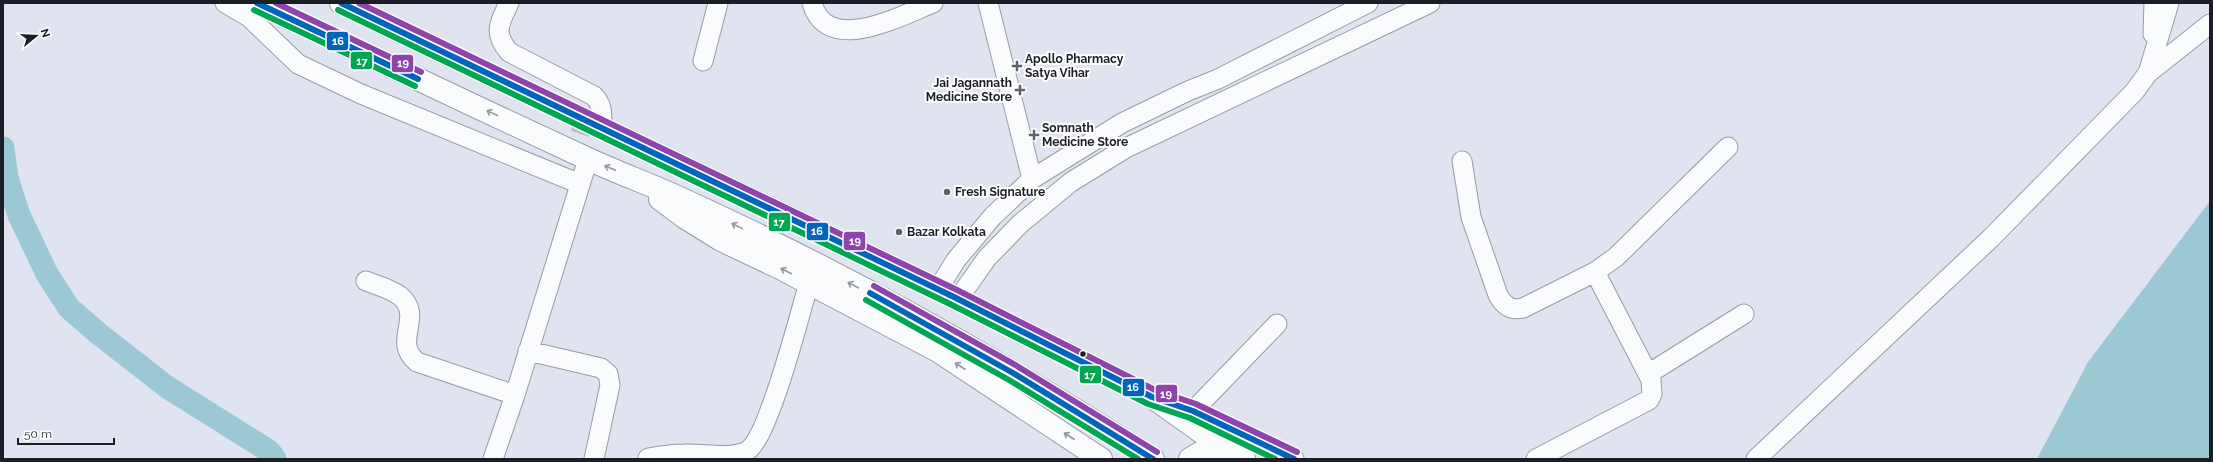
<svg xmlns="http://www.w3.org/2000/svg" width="2213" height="462" viewBox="0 0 2213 462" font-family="Raleway,sans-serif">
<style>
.water{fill:#9cc8d3}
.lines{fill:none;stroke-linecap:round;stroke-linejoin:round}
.river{stroke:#9cc8d3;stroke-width:23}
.minor-tunnel{stroke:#b8bcc8;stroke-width:19;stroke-dasharray:19 10;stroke-linecap:butt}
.minor-casing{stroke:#989ba4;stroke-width:21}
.highway-casing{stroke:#989ba4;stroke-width:24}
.minor{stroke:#fafbfd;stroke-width:19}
.highway{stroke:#fafbfd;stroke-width:22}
.bus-1-casing{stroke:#fff;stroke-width:9}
.bus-2-casing{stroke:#fff;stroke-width:9}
.bus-3-casing{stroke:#fff;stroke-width:9}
.bus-1{stroke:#0065bd;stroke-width:6}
.bus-2{stroke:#00a651;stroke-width:6}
.bus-3{stroke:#8e44ad;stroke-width:6}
.oneway{stroke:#96989c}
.poi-dot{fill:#60636d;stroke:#fff;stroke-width:1.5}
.bus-dot{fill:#1b1e26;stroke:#fff;stroke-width:1.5}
.labels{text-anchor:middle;stroke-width:4;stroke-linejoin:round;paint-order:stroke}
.poi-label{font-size:12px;font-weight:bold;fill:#1b1e26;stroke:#fff;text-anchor:start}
.line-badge{stroke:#fff;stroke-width:1.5}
.badge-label{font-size:11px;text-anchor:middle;font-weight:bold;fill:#fff}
</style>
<rect width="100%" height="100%" fill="#dfe4f0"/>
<path class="water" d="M 2210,201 L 2210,459 L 2037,459 L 2088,362 Z"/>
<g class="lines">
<path class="river" d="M 3,148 L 7,178 L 19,215 L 47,274 L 69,308 L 99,334 L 167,387 L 269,451 L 275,459"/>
<path class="minor-tunnel" d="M 570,161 L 589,108"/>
<g class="minor-casing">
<path id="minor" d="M 225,3 L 249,17 L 298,64 L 361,94 L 580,184
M 509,3 C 499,24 493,33 509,52 L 594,96 C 603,105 603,116 601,127
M 812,3 C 827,56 900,16 933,3
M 988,3 L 1032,179
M 2153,34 L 2154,3
M 703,61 L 718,3
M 2148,73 L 2210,24
M 1462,161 L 1471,217 L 1498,295 C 1504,306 1511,311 1523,308 L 1595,272
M 366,281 C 376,285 391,289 400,296 C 425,317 391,341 417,362 L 515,395
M 938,289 L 956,260 L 993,216 L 1032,179 L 1122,123 L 1188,91 L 1218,79 L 1368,3
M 958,299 L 987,258 L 1020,224 L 1071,182 L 1126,148 L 1430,3
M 528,351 L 601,368 L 608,374 L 610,385 L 594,459
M 1648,374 L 1744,314
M 1167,402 L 1193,411 L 1294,459
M 1193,411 L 1277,324
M 648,458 C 660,456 672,454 684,454 C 703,453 727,459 745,452 C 768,443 800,312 809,283
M 493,459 L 515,395 L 588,159
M 1536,459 L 1649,400 L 1652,394 L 1651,380 L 1595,272 L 1616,257 L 1728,147
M 1756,459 L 1991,238 L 2134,92 L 2148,73 L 2169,3"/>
</g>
<g class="highway-casing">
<path id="highway" d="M 257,3 C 366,55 476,107 586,158 C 618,173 652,185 684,200 C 846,274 1003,362 1153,459
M 341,3 L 954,297 L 1152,397 L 1221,446 L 1244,459
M 660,199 L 684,217 L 721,240 L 780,268 L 938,351 L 1101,459
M 1190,459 L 1200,453 L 1221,446"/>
</g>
<use href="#minor" class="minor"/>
<use href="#highway" class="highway"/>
<g class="bus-1-casing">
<path id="bus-1" d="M 257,3 L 418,79
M 341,3 L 954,297 L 1152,397 L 1193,411 L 1294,459
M 870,293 L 1013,373 L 1153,459"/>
</g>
<g class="bus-2-casing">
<path id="bus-2" d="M 254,10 L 415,86
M 338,10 L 950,304 L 1148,404 L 1190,418 L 1275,459
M 866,300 L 1009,380 L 1138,459"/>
</g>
<g class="bus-3-casing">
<path id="bus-3" d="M 276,3 L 421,72
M 359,3 L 957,290 L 1155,390 L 1196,404 L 1297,452
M 874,286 L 1017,366 L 1157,452"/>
</g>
<use href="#bus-1" class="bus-1"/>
<use href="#bus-2" class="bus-2"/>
<use href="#bus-3" class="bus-3"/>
</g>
<defs><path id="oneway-shaft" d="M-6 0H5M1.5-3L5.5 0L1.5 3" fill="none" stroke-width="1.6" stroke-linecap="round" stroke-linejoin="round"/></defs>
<g class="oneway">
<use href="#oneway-shaft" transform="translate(492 113) rotate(-155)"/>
<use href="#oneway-shaft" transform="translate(610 168) rotate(-157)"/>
<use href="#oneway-shaft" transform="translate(737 226) rotate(-154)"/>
<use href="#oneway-shaft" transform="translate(786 271) rotate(-152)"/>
<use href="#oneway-shaft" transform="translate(853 285) rotate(-152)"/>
<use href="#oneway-shaft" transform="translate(960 366) rotate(-147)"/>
<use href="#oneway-shaft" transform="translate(1069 436) rotate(-147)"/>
</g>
<g class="poi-dot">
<path d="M1015 60h4v4h4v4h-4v4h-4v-4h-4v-4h4z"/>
<path d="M1018 84h4v4h4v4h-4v4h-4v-4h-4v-4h4z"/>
<path d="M1032 129h4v4h4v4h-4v4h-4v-4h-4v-4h4z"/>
<circle cx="947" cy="192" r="4"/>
<circle cx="899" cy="232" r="4"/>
</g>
<circle class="bus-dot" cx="1083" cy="354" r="3.5"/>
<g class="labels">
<g class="poi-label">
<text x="1025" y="63">Apollo Pharmacy<tspan x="1025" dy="14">Satya Vihar</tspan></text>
<text x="1012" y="87" text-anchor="end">Jai Jagannath<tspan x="1012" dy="14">Medicine Store</tspan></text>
<text x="1042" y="132">Somnath<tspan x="1042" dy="14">Medicine Store</tspan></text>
<text x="955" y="196">Fresh Signature</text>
<text x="907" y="236">Bazar Kolkata</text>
</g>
</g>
<g class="line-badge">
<rect x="326" y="31" width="23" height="20" rx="4" fill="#0065bd"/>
<rect x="350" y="51" width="23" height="19" rx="4" fill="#00a651"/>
<rect x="391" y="54" width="23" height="19" rx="4" fill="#8e44ad"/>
<rect x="768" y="212" width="23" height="20" rx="4" fill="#00a651"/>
<rect x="806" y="222" width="23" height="19" rx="4" fill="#0065bd"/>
<rect x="843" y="231" width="23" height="20" rx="4" fill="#8e44ad"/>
<rect x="1079" y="365" width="23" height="19" rx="4" fill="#00a651"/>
<rect x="1122" y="378" width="23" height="19" rx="4" fill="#0065bd"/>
<rect x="1155" y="384" width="23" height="19" rx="4" fill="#8e44ad"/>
</g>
<g class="badge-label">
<text x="338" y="45">16</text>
<text x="362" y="65">17</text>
<text x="403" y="67">19</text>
<text x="779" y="226">17</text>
<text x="817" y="235">16</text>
<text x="855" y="245">19</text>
<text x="1090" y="379">17</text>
<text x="1133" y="391">16</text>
<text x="1166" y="398">19</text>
</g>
<rect width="2213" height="462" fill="none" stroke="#1b1e26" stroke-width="8"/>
<g transform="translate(36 36) rotate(72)" stroke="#ffffff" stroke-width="3" paint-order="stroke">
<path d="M0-3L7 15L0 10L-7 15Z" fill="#1b1e26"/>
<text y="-6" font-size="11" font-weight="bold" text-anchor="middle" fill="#1b1e26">N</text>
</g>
<path d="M18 438v6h96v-6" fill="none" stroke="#1b1e26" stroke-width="2"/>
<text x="24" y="438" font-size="12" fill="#1b1e26" stroke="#ffffff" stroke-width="3" paint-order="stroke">50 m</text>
</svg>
